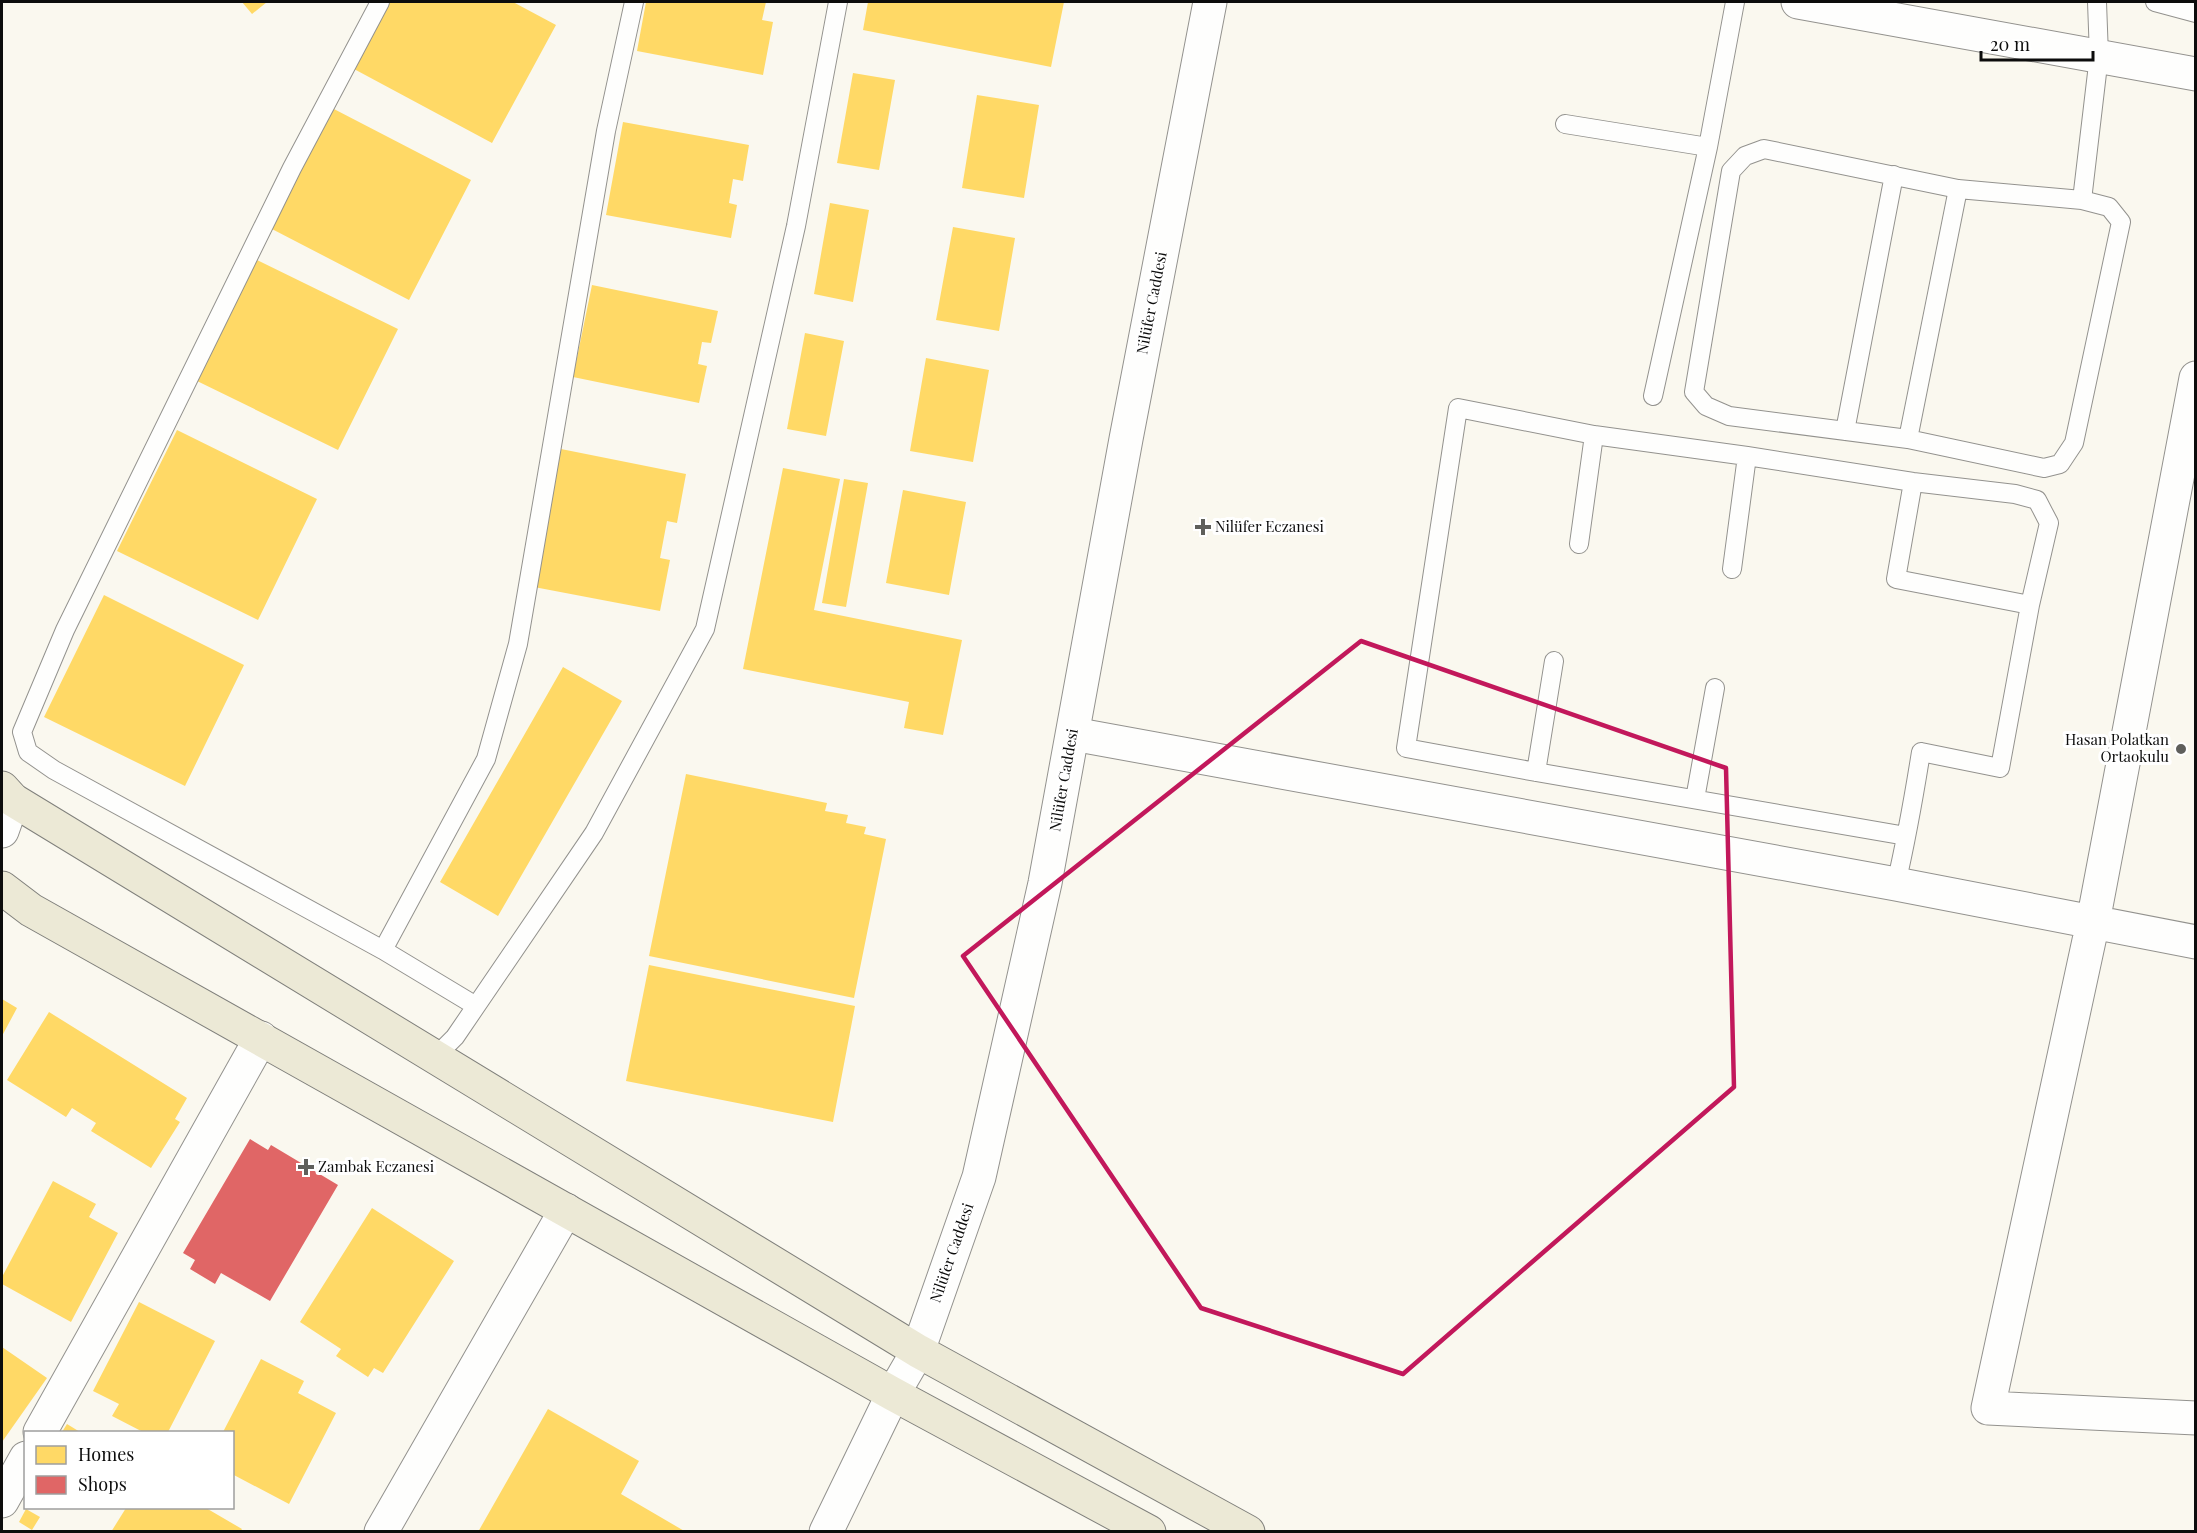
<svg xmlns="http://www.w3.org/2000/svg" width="2197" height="1533" viewBox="0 0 2197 1533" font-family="'Playfair Display',serif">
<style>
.homes{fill:#ffd966}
.shops{fill:#e06666}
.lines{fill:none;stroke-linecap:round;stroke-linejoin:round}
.service-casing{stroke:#93928e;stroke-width:20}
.minor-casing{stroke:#93928e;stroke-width:35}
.tertiary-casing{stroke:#93928e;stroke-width:35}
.primary-casing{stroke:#80807c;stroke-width:35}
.service{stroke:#fefefd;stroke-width:18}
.minor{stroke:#fefefd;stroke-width:33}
.tertiary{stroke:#fefefd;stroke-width:33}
.primary{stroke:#ece9d6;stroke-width:33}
.marked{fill:none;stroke:#c2185b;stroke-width:4.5;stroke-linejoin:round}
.poi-dot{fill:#5f5f5b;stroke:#fff;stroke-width:2}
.labels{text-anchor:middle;stroke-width:6;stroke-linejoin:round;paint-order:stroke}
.street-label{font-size:15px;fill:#0c0c0c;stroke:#fff}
.poi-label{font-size:15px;fill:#0c0c0c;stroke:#fff;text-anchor:start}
</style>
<rect width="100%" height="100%" fill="#faf8ef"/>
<path class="homes" d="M 242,2 L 267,2 L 252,14 Z
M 390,2 L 513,2 L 556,25 L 492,143 L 354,69 Z
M 646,2 L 766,2 L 762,20 L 773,22 L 763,75 L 637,51 Z
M 868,2 L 1064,2 L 1051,67 L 863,30 Z
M 853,73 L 895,80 L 879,170 L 837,163 Z
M 977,95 L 1039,105 L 1024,198 L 962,188 Z
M 332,108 L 471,180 L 409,300 L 270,228 Z
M 623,122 L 749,145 L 743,181 L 733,179 L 729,203 L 737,205 L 731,238 L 606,215 Z
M 830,203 L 869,210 L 853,302 L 814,294 Z
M 953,227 L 1015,238 L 999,331 L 936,320 Z
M 257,260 L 398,329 L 338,450 L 197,381 Z
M 592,285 L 718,311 L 711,343 L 702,342 L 698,364 L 707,366 L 699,403 L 573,377 Z
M 805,333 L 844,341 L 826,436 L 787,429 Z
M 926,358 L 989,370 L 973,462 L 910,451 Z
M 177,430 L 317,499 L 258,620 L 117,551 Z
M 561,449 L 686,474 L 677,523 L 667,521 L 660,558 L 670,560 L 660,611 L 534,587 Z
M 783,468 L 840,479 L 814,610 L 962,640 L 943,735 L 904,728 L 909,702 L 743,669 Z
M 844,479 L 868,483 L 846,607 L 822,603 Z
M 903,490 L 966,502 L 949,595 L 886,583 Z
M 104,595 L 244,665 L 185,786 L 44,717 Z
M 563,667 L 622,701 L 498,916 L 440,882 Z
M 686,774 L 827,803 L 825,811 L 848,815 L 846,823 L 866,827 L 864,834 L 886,839 L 854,998 L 649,956 Z
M 649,965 L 855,1006 L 833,1122 L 626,1081 Z
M 2,999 L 17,1008 L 2,1036 Z
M 49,1012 L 187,1098 L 175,1119 L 180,1122 L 151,1168 L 91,1131 L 96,1123 L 72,1108 L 66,1117 L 7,1080 Z
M 53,1181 L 96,1204 L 89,1217 L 118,1233 L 71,1322 L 2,1284 L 2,1277 Z
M 372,1208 L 454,1261 L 383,1373 L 374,1368 L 368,1377 L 336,1356 L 341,1349 L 300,1322 Z
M 139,1302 L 215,1341 L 168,1432 L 143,1432 L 112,1416 L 119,1404 L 93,1391 Z
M 2,1347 L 47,1378 L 2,1442 Z
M 261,1359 L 304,1381 L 298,1393 L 336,1413 L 289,1504 L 232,1474 L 232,1432 L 223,1432 Z
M 548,1409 L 639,1461 L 621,1494 L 686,1532 L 478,1532 Z
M 67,1424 L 80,1432 L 62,1432 Z
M 126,1508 L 206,1508 L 242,1529 L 240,1532 L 111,1532 Z
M 26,1509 L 40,1517 L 32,1530 L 19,1522 Z"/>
<path class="shops" d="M 250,1139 L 268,1150 L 271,1145 L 338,1185 L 270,1301 L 221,1273 L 215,1284 L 190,1269 L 195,1260 L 183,1253 Z"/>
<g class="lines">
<g class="service-casing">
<path id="service" d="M 380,2 L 292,168 L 65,630 L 22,732 L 28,752 L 54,770 L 383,950 L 476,1006
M 2155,2 L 2196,13
M 1565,124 L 1708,147
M 1764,149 L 1958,189 L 2082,200 L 2109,207 L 2121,222 L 2074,443 L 2060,464 L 2044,468 L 1908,439 L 1729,416 L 1706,406 L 1694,392 L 1731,171 L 1745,156 Z
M 2082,200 L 2099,56 L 2097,2
M 1653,396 L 1708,147 L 1735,2
M 1845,431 L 1894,175
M 1908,439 L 1958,189
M 1913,482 L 1896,579 L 2030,605
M 1579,544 L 1594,435
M 1732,569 L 1747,456
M 1536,772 L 1554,661
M 1695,799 L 1715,688
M 1896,884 C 1906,841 1914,796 1921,752 L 2000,768 L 2030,605 L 2049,523 L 2037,500 L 2015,494 L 1913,482 L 1747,456 L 1594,435 L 1458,408 L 1406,748 L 1536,772 L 1906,836
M 383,950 L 486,759 L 518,644 L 606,131 L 634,2
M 435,1057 L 455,1037 L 594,833 L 705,629 L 796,226 L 838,2"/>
</g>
<g class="minor-casing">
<path id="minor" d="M 1798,2 L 2196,74
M 2196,378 L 2093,922 L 1988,1408 L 2196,1418
M 1073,734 L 1896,884 L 2196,942
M 2,831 L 13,800
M 40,1432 L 261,1038
M 2,1501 L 26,1458
M 381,1532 L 566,1210"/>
</g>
<g class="tertiary-casing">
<path id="tertiary" d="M 826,1532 L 893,1394 L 918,1351 L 979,1177 L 1045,883 L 1126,439 L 1210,2"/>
</g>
<g class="primary-casing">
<path id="primary" d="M 2,788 L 13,800 L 918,1351 L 1248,1532
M 2,888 L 31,910 L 893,1394 L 1149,1532"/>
</g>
<use href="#service" class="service"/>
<use href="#minor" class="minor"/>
<use href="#tertiary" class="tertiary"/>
<use href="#primary" class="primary"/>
</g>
<path class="marked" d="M 1361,641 L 1726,768 L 1734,1087 L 1403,1374 L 1201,1308 L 963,956 Z"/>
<g class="poi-dot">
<path d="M1200 518h6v6h6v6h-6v6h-6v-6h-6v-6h6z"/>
<circle cx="2181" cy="749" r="6"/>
<path d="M303 1158h6v6h6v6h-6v6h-6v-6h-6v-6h6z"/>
</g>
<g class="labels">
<g class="street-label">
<text transform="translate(1152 303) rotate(-79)" y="5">Nilüfer Caddesi</text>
<text transform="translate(1064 780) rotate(-80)" y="5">Nilüfer Caddesi</text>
<text transform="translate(952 1253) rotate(-71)" y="5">Nilüfer Caddesi</text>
</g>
<g class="poi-label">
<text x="1215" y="532">Nilüfer Eczanesi</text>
<text x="2169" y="745" text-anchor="end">Hasan Polatkan<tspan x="2169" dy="17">Ortaokulu</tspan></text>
<text x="318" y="1172">Zambak Eczanesi</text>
</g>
</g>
<rect width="2197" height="1533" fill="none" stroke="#0c0c0c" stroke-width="6"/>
<rect x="24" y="1431" width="210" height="78" fill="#ffffff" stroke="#9e9e9e" stroke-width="1.5"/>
<rect x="36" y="1446" width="30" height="18" fill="#ffd966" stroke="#9e9e9e" stroke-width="1.5"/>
<text x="78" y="1461" font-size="18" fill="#0c0c0c">Homes</text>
<rect x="36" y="1476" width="30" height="18" fill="#e06666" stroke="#9e9e9e" stroke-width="1.5"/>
<text x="78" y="1491" font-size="18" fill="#0c0c0c">Shops</text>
<path d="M1981 51v9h112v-9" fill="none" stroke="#0c0c0c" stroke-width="3"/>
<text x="1990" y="51" font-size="18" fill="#0c0c0c" stroke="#ffffff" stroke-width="4.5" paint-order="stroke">20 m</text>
</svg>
